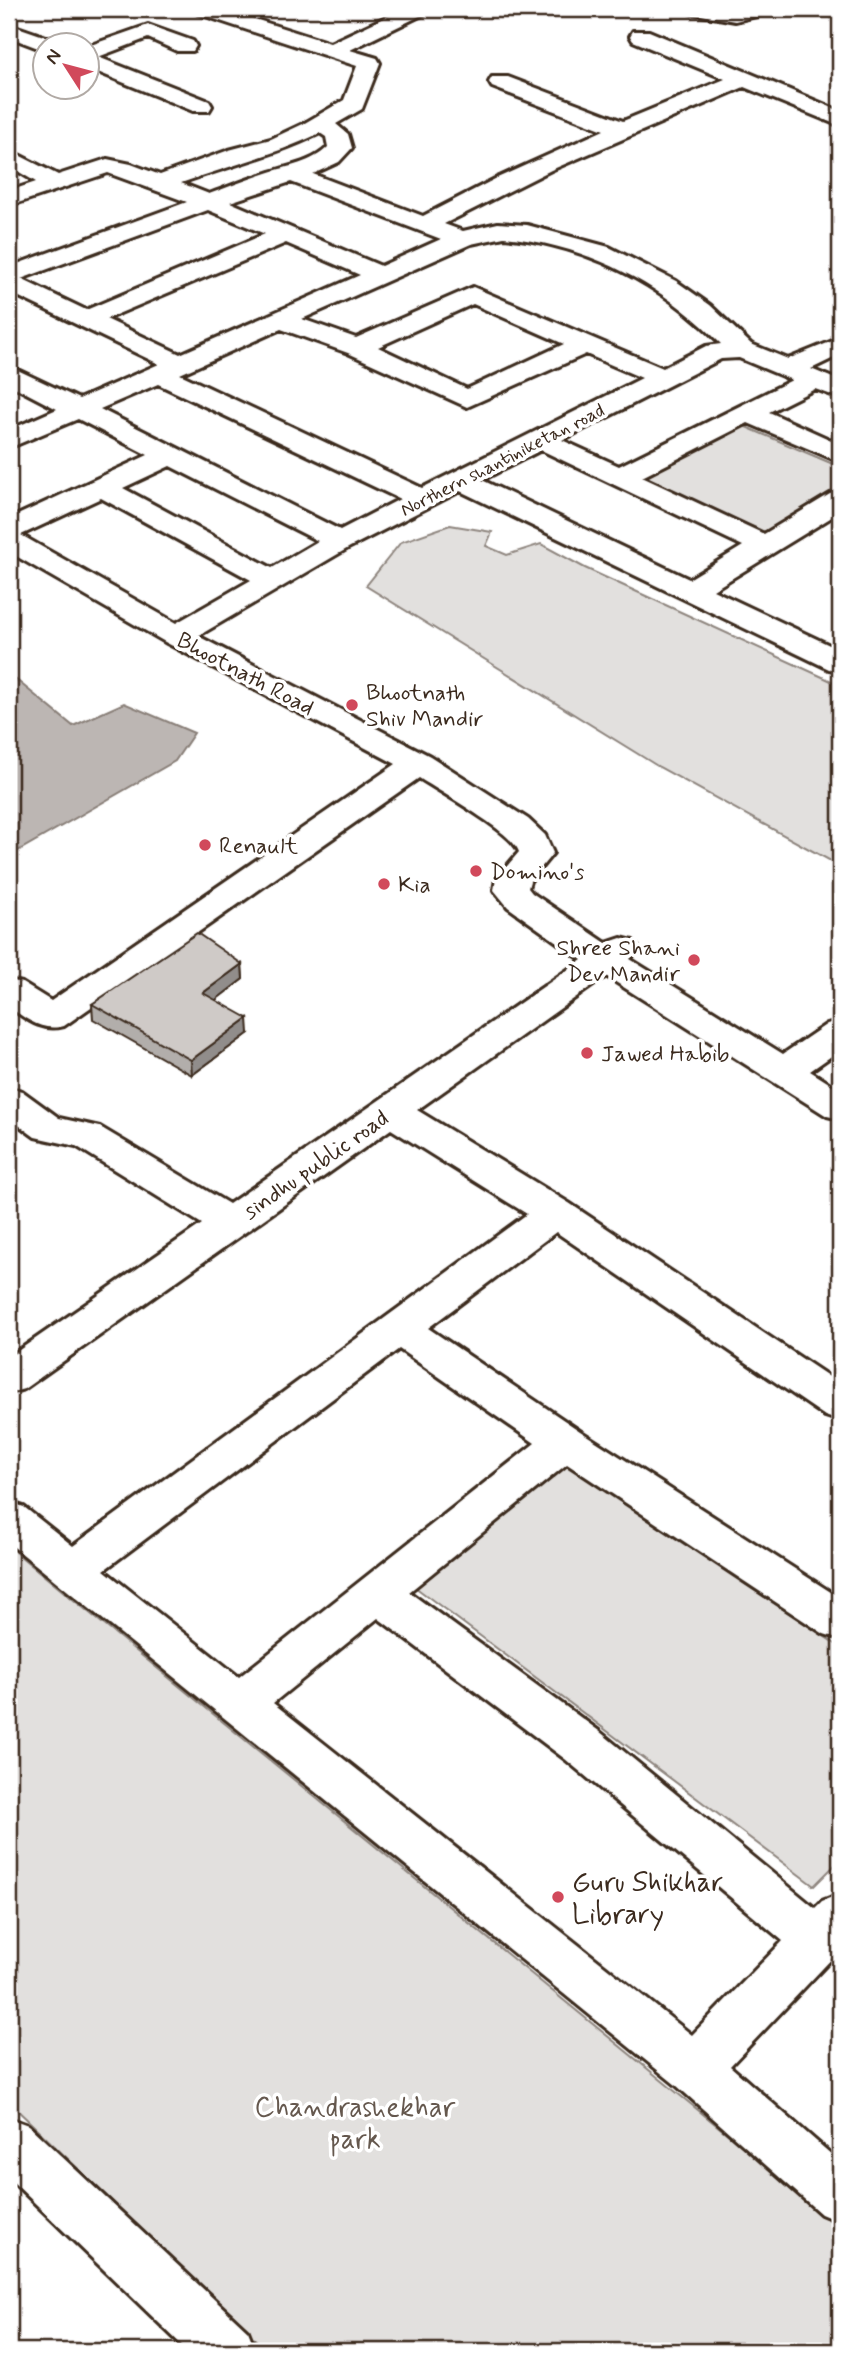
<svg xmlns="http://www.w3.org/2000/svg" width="849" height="2360" viewBox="0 0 849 2360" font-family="Mynerve,sans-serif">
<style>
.green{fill:#e2e0de;stroke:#8e857e;stroke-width:2}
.water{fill:#bcb6b3;stroke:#887e77;stroke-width:2}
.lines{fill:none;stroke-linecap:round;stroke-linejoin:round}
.minor-casing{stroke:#3b2a1e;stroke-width:6}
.minor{fill:#fff;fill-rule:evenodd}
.wall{fill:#b2aeab;stroke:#3b2a1e;stroke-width:2}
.shaded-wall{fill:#918d8b;stroke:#3b2a1e;stroke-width:2}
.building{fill:#cfcac7;stroke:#3b2a1e;stroke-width:2}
.poi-dot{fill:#d1495b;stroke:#fff;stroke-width:2.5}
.labels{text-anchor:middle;stroke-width:7;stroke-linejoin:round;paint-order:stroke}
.far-street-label{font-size:19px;fill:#3b2a1e;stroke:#fff}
.street-label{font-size:23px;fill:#3b2a1e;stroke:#fff}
.poi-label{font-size:23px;fill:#3b2a1e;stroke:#fff;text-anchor:start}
.near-poi-label{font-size:28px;fill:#3b2a1e;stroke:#fff;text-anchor:start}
.near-park-label{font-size:28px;fill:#65584e;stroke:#fff}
</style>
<rect width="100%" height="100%" fill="#fff"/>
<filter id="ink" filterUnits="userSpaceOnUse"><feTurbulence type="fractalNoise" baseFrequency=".0143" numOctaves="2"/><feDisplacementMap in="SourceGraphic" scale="14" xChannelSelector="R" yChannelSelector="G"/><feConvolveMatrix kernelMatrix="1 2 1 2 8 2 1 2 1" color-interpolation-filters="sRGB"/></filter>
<g filter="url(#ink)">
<path class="green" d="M 739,424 L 840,467 L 840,489 L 759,535 L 635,476 Z
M 450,525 L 492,532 L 486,546 L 507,555 L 541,544 L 585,568 L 840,685 L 840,866 L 659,767 L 366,586 L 401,542 Z
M 563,1462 L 840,1647 L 840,1860 L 814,1886 L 415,1587 Z
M 9,1547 L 840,2226 L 840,2351 L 267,2351 L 9,2102 Z"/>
<path class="water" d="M 9,674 L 73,726 L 124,703 L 194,733 L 175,761 L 9,856 Z"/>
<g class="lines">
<g class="minor-casing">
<path id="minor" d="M 193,9 L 223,9 L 330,43 L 403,9 L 429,9 L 426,13 L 350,50 L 377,58 L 380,63 L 362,109 L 336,124 L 348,134 L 352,148 L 339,162 L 313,174 L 423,216 L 495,179 L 604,130 L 492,87 L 489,82 L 492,77 L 508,77 L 623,121 L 725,79 L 633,41 L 630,36 L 633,31 L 649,31 L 840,111 L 840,126 L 744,87 L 551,170 L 444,224 L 463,231 L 498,223 L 527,225 L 609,247 L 676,281 L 710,305 L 751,344 L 788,359 L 840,338 L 840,355 L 811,369 L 840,381 L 840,398 L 815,389 L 769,412 L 840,444 L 840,462 L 748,423 L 642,477 L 764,534 L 830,494 L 840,492 L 840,512 L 713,590 L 840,650 L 840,671 L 829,669 L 460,491 L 350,547 L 198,636 L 430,756 L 528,819 L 545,835 L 553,853 L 530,881 L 528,888 L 532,893 L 606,943 L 621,938 L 633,941 L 639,949 L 630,959 L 783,1054 L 827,1024 L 840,1020 L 840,1050 L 810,1071 L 840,1090 L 840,1119 L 827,1116 L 606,976 L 417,1110 L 569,1203 L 840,1384 L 840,1421 L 825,1416 L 556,1232 L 428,1328 L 580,1431 L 840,1598 L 840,1639 L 824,1634 L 567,1464 L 409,1592 L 599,1731 L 815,1908 L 822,1901 L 840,1894 L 840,1950 L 730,2066 L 840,2162 L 840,2222 L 821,2214 L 676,2085 L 9,1543 L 9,1502 L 24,1507 L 73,1546 L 527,1214 L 391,1129 L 24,1389 L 9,1393 L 9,1357 L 202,1224 L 76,1146 L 35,1137 L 9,1118 L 9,1088 L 22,1091 L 59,1118 L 100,1127 L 229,1204 L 582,960 L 508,907 L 494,890 L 496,879 L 519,852 C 514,833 439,791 419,778 L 64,1026 C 41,1032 27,1019 9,1007 L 9,980 L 22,983 L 51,1001 L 396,764 L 165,642 L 9,552 L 9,519 L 148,455 L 78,419 L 9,448 L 9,430 L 57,409 L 9,384 L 9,366 L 79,399 L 159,364 L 9,292 L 9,267 L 187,202 L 108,173 L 9,206 L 9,191 L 36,182 L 9,166 L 9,150 L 58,175 L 107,159 L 131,164 L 160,175 L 229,150 L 271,139 L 303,124 L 344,100 L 357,66 L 196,13 ZM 320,133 L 326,137 L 328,147 C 312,163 288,166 267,173 C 248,179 228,187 209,194 L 181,183 C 227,166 276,155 320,133 ZM 291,182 L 441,239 L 381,266 L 230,202 ZM 208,210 L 265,234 L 86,310 L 21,279 ZM 504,237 C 587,245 663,284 721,344 L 706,346 L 663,368 L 473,287 L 356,338 L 302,319 L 471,244 ZM 286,243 L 360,275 L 180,354 L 106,319 ZM 473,304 L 564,344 L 467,389 L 378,347 ZM 281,329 L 348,353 L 467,407 L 586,354 L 642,378 L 422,488 L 180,374 ZM 739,358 L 792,380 L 619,466 L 562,440 L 721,359 ZM 158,384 L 400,499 L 340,530 L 100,409 ZM 541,450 L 743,546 L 689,579 L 482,480 ZM 170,466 L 318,541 L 272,568 L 123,488 ZM 101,498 L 251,580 L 176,623 L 21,535 ZM 399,1349 L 535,1443 L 239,1677 L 104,1570 ZM 378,1618 L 565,1759 L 783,1941 L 692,2035 L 273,1703 Z
M 687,9 L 772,9 L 769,13 L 735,21 L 690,13 Z
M 9,24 L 58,41 L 60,46 L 46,46 L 46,51 L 9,37 Z
M 148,25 L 193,41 L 196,46 L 193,51 L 177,51 L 148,38 L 98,57 L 209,101 L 212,106 L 209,111 L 193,111 L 88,68 L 88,46 Z
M 9,2118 L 28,2125 L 248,2331 L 256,2351 L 188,2351 L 9,2178 Z"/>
</g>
<use href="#minor" class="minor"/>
</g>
<path class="wall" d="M 242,964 L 243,979 L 215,1000 L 249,1033 L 192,1075 L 93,1019 L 92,1004 Z"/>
<path class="shaded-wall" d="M 242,964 L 243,979 L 204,1009 L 203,993 Z
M 248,1018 L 249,1033 L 192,1075 L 191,1060 Z"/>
<path class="building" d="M 197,933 L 242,964 L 203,993 L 248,1018 L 191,1060 L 92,1004 Z"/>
</g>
<g class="poi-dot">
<circle cx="352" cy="705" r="7"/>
<circle cx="205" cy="845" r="7"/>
<circle cx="476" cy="871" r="7"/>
<circle cx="384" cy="884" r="7"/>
<circle cx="694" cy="960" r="7"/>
<circle cx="587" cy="1053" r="7"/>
<circle cx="558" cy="1897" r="7"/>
</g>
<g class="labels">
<g class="far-street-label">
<text transform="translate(502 459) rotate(-27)" y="7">Northern shantiniketan road</text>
</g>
<g class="street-label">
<text transform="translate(246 673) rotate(28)" y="8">Bhootnath Road</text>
<text transform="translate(315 1164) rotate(-35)" y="8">sindhu public road</text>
</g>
<g class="poi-label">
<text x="366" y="700">Bhootnath<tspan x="366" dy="26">Shiv Mandir</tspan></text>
<text x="219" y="853">Renault</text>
<text x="490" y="879">Domino's</text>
<text x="398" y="892">Kia</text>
<text x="680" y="955" text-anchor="end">Shree Shani<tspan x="680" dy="26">Dev Mandir</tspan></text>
<text x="601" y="1061">Jawed Habib</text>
</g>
<g class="near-poi-label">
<text x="572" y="1891">Guru Shikhar<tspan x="572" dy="32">Library</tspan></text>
</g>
<g class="near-park-label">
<text x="355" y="2116">Chandrashekhar<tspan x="355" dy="32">park</tspan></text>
</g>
</g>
<rect width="849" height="2360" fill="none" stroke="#fff" stroke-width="35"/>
<rect x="18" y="18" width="814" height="2325" fill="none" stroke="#3b2a1e" stroke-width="2.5" filter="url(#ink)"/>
<g transform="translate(66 66) rotate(306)"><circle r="33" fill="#ffffff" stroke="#b1aaa5" stroke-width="2"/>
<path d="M0-5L12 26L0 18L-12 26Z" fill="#d1495b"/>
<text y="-10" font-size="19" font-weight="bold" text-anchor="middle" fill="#3b2a1e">N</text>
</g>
</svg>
